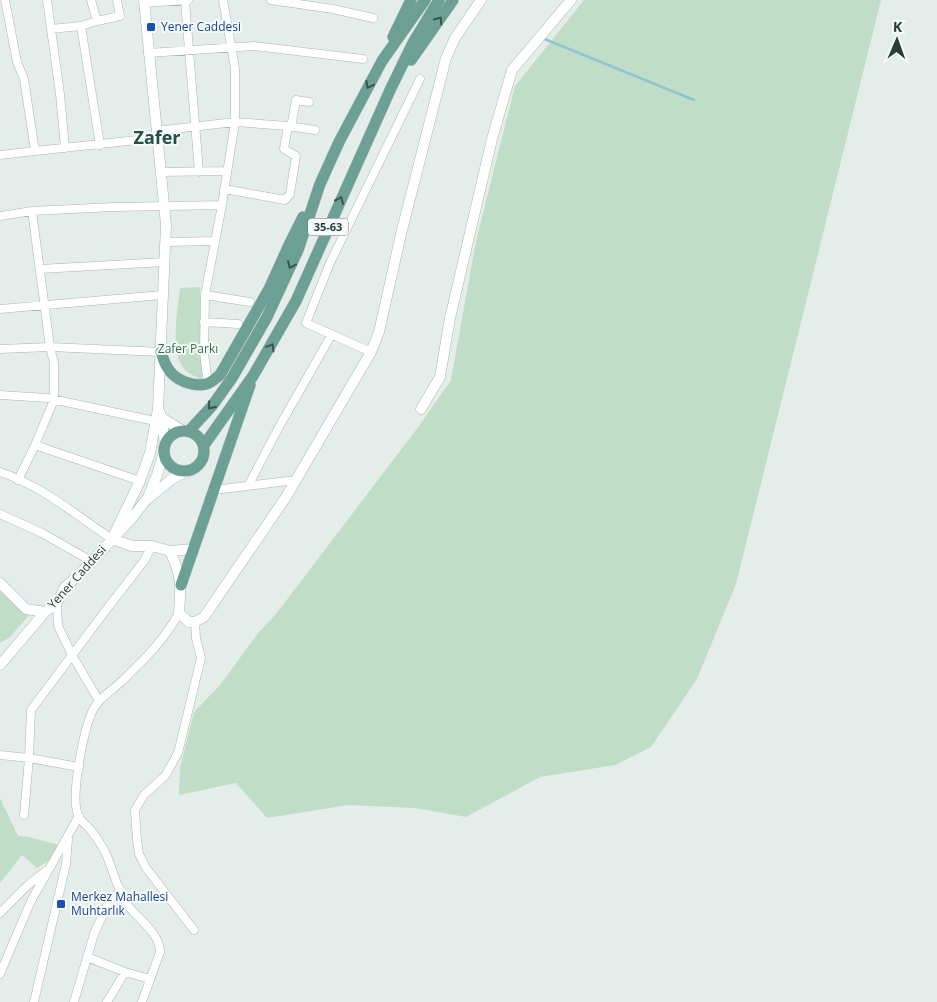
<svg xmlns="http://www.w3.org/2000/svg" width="937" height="1002" viewBox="0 0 937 1002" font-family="'Open Sans',sans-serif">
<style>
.green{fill:#c0ddc8}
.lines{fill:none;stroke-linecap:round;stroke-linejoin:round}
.stream{stroke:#91c4ce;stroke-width:2.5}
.street-casing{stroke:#a8b5b1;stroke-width:9}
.secondary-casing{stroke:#a4b8b2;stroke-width:11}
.primary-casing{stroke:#c2c9c7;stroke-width:12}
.street{stroke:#fff;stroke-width:8}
.secondary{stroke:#fff;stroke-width:10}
.primary{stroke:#6da094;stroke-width:11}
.oneway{stroke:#37564f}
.transit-dot{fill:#1a4fb4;stroke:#f6faf8;stroke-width:2}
.labels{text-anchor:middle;stroke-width:4;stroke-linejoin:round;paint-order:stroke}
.shield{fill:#f6faf8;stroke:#647672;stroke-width:1}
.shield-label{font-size:11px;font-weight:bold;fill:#253e38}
.transit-label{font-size:12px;fill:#164399;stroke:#f6faf8;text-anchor:start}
.park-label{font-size:12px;fill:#32734c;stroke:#f6faf8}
.street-label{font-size:12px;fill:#253e38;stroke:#f6faf8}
.district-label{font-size:18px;font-weight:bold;fill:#225045;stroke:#f6faf8}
</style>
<rect width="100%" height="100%" fill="#e5edea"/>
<path class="green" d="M 584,0 L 881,0 L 736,584 L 697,679 L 651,747 L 615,765 L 540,777 L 466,817 L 415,808 L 348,805 L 267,818 L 236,783 L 179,795 L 180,768 L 194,712 L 220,685 L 259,632 L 276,614 L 419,426 L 451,380 L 476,241 L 515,86 Z
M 200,287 L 202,380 C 197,377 189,374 185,370 C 169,353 178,309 180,288 Z
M 0,591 L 19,609 L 31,613 L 9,638 L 0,643 Z
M 0,798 L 18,836 L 29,837 L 63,846 L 48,861 L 37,868 L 22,855 L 0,883 Z"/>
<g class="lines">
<path class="stream" d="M 542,38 L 694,100"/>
<g class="street-casing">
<path id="street" d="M 47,0 L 60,94 L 65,148
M 271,0 L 333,9 L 373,18
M 185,1 L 199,172
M 144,3 L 188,0
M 97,21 L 120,16 L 117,0
M 81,26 L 97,21 L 91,0
M 51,29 L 81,26 L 100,145
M 148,53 L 254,46 L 363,59
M 291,127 L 296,100 L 309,102
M 156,131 L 235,122 L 288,126 L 315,130
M 35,151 L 156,138
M 0,155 L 35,151 L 24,79 L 17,62 L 5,0
M 161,172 L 227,171
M 224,189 L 285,200 L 290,194 L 296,156 L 284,149 L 288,126
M 0,216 L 32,211
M 166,242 L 215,241
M 40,269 L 165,262
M 205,295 L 250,302
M 0,309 L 162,295
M 204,322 L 238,324
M 0,349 L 50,347 L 161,352
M 371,352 L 306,323 L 330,263 L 420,79
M 208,384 L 204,353 L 205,295 L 222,205 L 235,122 L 235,68 L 223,0
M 0,395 L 47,398 L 155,421
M 35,445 L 140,481
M 0,472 C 41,485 77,516 112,539
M 18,480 L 35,445 L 54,400 L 54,363 L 50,347 L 32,211 L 114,207 L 222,205
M 248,486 L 279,427 L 332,334
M 214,490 L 296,480
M 0,514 L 42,533 L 91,561
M 57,603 L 58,626 L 72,655 L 99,701
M 0,755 L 29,758 L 24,815
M 79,767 L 29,758 L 31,710 L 106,610 L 144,561 L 152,546
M 0,913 L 28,885 L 46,871
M 194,930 L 146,868 L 139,854 L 137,840 L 135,810 L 144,795 L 165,776 L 178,753 L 201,658 L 196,638 L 195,622
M 87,957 L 125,972 L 150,979
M 0,974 L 31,901 L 79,816
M 34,1002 L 66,864 L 68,839
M 74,1002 L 94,934 L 109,901 L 121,890
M 107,1002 L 125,972
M 142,1002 L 160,952 C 160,932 136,918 126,903 C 117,889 113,869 106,854 C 101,844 96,836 89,828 C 86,825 81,821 79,817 C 69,800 84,730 92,712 C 98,698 112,691 123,680 C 145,659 165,639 179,613"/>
</g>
<g class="secondary-casing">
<path id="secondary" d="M 144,0 L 166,225 L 158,409 L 162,418 L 165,446
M 158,409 L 150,453 L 140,481 L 112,539 L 132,546 L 152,546 L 170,551 C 182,577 181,585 179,613 L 189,622 L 195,622 L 204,617 L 286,497 L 371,352 L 379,332 L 401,234 L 446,58 L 455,38 L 481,0
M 421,409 L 440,377 L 450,318 L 492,139 L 512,70 L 571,0
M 162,418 L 183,431
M 148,497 L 157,475 L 164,452
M 170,551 L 194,549
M 0,583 L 26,609 L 45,612
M 0,665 L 45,612 L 57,603 L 65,587 L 80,574 L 132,518 L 146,500 L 172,479 L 185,472"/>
</g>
<g class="primary-casing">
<path id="primary" d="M 393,37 L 411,0
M 411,60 L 453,0
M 161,352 C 163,357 164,363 167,367 C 174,380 192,387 206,384 C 211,383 216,378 220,375 L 269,289 L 289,245 L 303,217
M164 451a20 20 0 1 1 40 0a20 20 0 1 1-40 0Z
M 189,431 L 212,406 L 232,378 L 267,317 L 298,250 L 320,184 L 339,142 L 382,61 L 425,0
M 204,445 L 253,376 L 296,301 L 391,88 L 414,41 L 439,0
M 181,585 L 250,385"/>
</g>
<use href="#street" class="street"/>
<use href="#secondary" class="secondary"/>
<use href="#primary" class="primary"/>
</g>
<defs><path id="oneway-chevron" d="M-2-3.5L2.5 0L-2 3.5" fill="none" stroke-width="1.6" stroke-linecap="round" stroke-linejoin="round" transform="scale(1.25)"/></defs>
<g class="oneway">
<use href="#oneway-chevron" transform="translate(439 20) rotate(-55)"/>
<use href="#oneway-chevron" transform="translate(369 85) rotate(118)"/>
<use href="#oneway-chevron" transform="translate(340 200) rotate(-66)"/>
<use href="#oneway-chevron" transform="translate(291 265) rotate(114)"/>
<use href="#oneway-chevron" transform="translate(271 347) rotate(-59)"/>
<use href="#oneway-chevron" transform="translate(211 406) rotate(129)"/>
</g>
<g class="transit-dot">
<rect x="146" y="22" width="10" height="10" rx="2.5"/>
<rect x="56" y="899" width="10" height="10" rx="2.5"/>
</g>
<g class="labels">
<rect class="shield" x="308" y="218.5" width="40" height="17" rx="4"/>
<g class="shield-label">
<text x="328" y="231">35-63</text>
</g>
<g class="transit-label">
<text x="161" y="31">Yener Caddesi</text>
<text x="71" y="901">Merkez Mahallesi<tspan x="71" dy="14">Muhtarlık</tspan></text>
</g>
<g class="park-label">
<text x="188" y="353">Zafer Parkı</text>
</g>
<g class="street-label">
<text transform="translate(77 577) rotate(-48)" y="4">Yener Caddesi</text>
</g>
<g class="district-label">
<text x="157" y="144">Zafer</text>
</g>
</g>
<g transform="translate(897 40) rotate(2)" stroke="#f6faf8" stroke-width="4" paint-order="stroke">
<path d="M0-4L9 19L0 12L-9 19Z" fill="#253e38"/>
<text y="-8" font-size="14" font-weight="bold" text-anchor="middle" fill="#253e38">K</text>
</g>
</svg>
